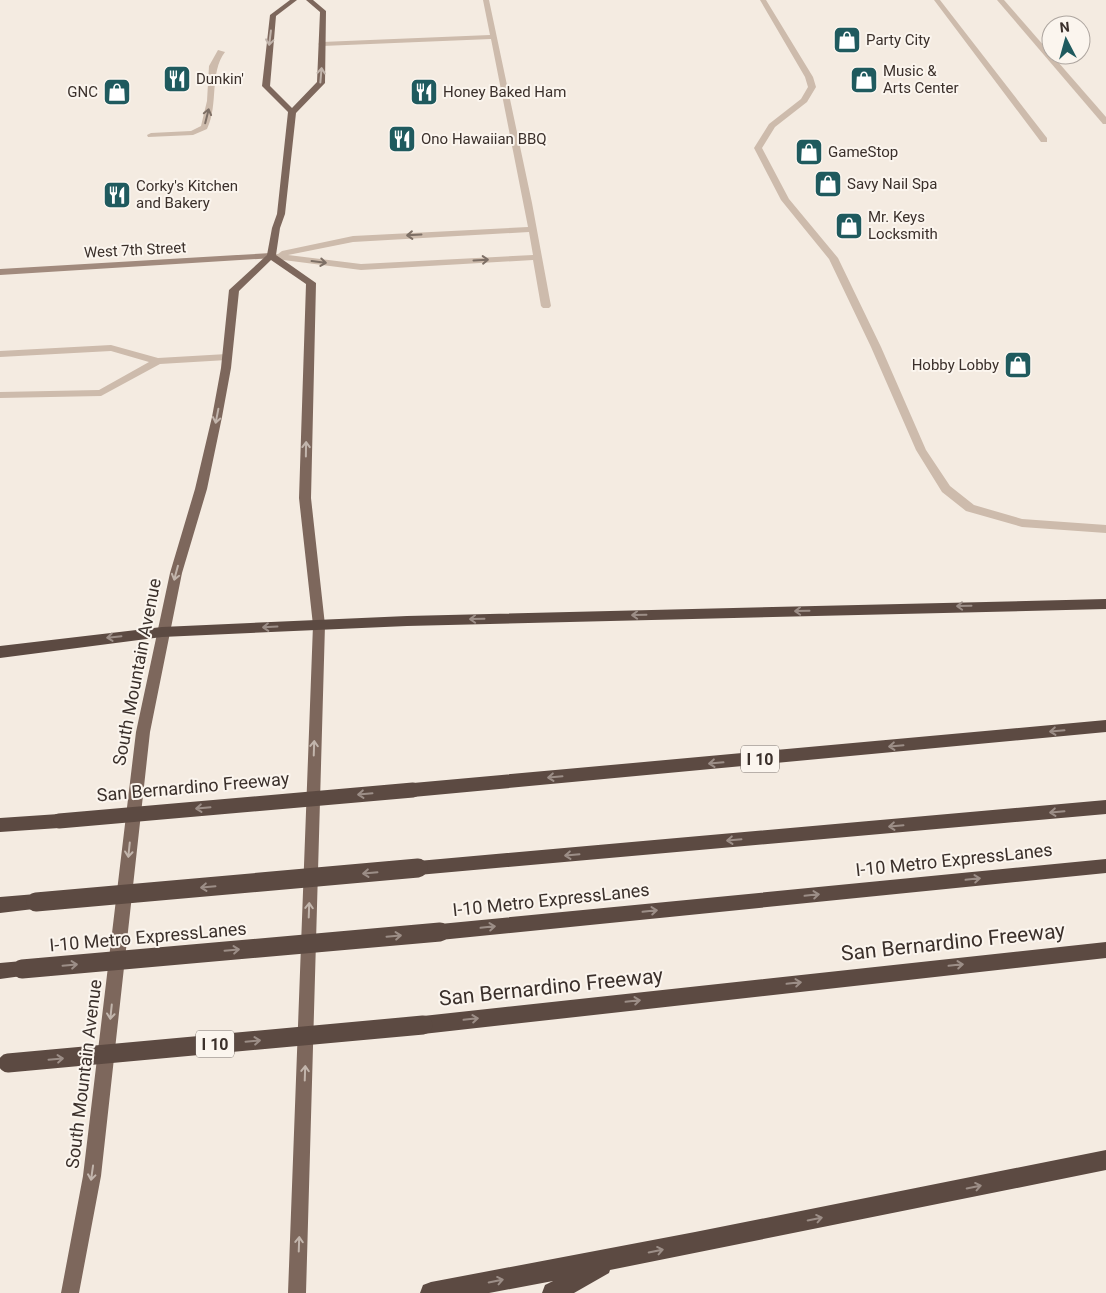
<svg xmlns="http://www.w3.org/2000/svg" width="1106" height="1293" viewBox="0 0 1106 1293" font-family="Roboto,sans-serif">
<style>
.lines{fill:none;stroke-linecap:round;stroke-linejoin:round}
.lane{fill:#cdbbac;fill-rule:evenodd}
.street{fill:#cdbbac;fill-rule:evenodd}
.secondary{fill:#a18a7d;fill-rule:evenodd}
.primary{fill:#7d675c;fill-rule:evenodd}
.highway{fill:#5c4a42;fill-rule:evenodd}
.highway-bridge-far1{stroke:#5c4a42;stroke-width:15}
.highway-bridge{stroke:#5c4a42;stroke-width:19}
.oneway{stroke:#c2b5ac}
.oneway2{stroke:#7d6f65}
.oneway3{stroke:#9c8e87}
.labels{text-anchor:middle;stroke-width:4;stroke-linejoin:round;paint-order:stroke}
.far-poi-label{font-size:15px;fill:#3b302b;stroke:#fbf5ee;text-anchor:start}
.far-street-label{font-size:15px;fill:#3b302b;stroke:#fbf5ee}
.shield{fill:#fbf5ee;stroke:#756b66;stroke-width:1}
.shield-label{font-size:16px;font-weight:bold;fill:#3b302b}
.street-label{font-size:18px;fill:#3b302b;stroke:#fbf5ee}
.near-street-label{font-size:21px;fill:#3b302b;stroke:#fbf5ee}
</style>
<rect width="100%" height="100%" fill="#f4ebe1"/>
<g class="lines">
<path class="lane" d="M 483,0 L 489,0 L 532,203 L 551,306 L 549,308 L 543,308 L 541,306 L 533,260 L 361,270 L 268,258 L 268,254 L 278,254 L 282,251 L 353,236 L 528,227 L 491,39 L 322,46 L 318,44 L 322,42 L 490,35 ZM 529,232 L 533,255 L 361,264 L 288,255 L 353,242 Z
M 760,0 L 766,0 L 813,77 L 816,87 L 807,102 L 775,127 L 762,148 L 789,199 L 838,258 L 881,347 L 926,450 L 950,486 L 974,505 L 1022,519 L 1106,525 L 1106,533 L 1022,527 L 966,511 L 942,492 L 916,450 L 871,347 L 829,259 L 781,200 L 754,148 L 769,124 L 801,99 L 808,87 L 805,77 Z
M 934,0 L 940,0 L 1047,138 L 1047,142 L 1041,142 Z
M 218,50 L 225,52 C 209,73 219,104 207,129 L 193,135 L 148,137 L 147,135 L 151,133 L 191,131 L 201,126 L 207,101 L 209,66 Z
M 111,345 L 158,358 L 227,354 L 232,357 L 227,360 L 160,364 L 101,396 L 0,398 L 0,392 L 99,390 L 149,362 L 111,351 L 0,357 L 0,351 Z"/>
<path class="street" d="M 997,0 L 1004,0 L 1106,117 L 1106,124 L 1103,124 Z"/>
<path class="secondary" d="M 271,253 L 274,254 L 274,258 L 0,275 L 0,269 Z"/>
<path class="primary" d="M 290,0 L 297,0 L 276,16 L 270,86 L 292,108 L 317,82 L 320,12 L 306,0 L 313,0 L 326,11 L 325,83 L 296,113 L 285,214 L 280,228 L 276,255 L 316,283 L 311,498 L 325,625 L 306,1293 L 288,1293 L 313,625 L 299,498 L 306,284 L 271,260 L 239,291 L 231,368 L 222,417 L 207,489 L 182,573 L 150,732 L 101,1176 L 79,1293 L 61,1293 L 83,1176 L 136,732 L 170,573 L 195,489 L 212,417 L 221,368 L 229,290 L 267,255 L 272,228 L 277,214 L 288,112 L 262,86 L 270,15 Z"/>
<path class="highway" d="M 1106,599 L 1106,609 L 407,626 L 162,637 L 0,658 L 0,646 L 162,627 L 407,616 Z
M 1106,720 L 1106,732 L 413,797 L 407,795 L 405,790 L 407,785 L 413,783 Z
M 1106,800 L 1106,814 L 418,875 L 412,873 L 409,868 L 412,863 L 418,861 Z
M 59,814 L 65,816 L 67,821 L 65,826 L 59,828 L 0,832 L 0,818 Z
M 1106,859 L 1106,873 L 440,940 L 434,938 L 431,932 L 434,926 L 440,924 Z
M 36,894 L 42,896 L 45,902 L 42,908 L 0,913 L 0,897 Z
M 1106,942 L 1106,958 L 423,1034 L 416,1031 L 413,1025 L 416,1019 L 423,1016 Z
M 22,961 L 29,963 L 31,969 L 29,975 L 0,979 L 0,963 Z
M 1106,1150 L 1106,1170 L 610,1270 L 609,1273 L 574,1293 L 542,1293 L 545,1285 L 553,1281 L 489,1293 L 420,1293 L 423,1285 L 431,1282 L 695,1232 Z"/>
<path class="highway-bridge-far1" d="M 59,821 L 413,790"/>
<path class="highway-bridge" d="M 36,902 L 418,868
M 22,969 L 440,932
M 8,1063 L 423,1025"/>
</g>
<defs><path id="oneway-shaft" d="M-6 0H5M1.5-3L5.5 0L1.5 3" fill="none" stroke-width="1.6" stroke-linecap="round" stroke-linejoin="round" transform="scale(1.25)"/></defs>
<g class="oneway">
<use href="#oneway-shaft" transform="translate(270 38) rotate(97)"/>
<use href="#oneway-shaft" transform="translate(321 75) rotate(-85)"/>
<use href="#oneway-shaft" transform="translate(217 416) rotate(101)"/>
<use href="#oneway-shaft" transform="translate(306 449) rotate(-89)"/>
<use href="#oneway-shaft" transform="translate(176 573) rotate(105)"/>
<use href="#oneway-shaft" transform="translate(314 748) rotate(-88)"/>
<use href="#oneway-shaft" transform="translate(129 850) rotate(96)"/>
<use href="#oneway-shaft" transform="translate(309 910) rotate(-88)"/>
<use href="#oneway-shaft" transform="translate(111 1012) rotate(96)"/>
<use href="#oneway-shaft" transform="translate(305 1073) rotate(-88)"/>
<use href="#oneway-shaft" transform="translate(92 1173) rotate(98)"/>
<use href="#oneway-shaft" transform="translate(299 1244) rotate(-88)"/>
</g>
<g class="oneway2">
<use href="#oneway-shaft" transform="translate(207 116) rotate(-76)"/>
<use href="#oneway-shaft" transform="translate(414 235) rotate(177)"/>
<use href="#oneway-shaft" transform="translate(481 260) rotate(-3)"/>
<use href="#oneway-shaft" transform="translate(319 262) rotate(7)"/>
</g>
<g class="oneway3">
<use href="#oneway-shaft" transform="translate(964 606) rotate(179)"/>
<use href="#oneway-shaft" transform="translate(802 611) rotate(179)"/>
<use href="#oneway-shaft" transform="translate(639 615) rotate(179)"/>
<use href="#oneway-shaft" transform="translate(477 619) rotate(179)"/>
<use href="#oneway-shaft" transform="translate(270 627) rotate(177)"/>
<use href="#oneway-shaft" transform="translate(114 637) rotate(174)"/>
<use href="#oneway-shaft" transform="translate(1057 731) rotate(175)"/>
<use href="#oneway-shaft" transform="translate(896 746) rotate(175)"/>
<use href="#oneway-shaft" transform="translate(716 763) rotate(175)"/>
<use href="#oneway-shaft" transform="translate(555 777) rotate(175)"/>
<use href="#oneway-shaft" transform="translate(365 794) rotate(175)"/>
<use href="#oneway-shaft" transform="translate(203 808) rotate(175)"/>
<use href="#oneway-shaft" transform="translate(1057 812) rotate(175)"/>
<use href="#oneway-shaft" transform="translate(896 826) rotate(175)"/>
<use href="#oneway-shaft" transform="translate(734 840) rotate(175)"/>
<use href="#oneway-shaft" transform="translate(572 855) rotate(175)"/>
<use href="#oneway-shaft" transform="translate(370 873) rotate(175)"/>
<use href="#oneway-shaft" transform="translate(973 879) rotate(-6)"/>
<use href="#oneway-shaft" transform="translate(208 887) rotate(175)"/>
<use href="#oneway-shaft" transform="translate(812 895) rotate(-6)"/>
<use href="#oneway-shaft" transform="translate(650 911) rotate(-6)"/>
<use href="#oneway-shaft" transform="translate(488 927) rotate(-6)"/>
<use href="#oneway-shaft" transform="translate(394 936) rotate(-5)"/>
<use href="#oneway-shaft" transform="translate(232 950) rotate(-5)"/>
<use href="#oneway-shaft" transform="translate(70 965) rotate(-5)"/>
<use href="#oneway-shaft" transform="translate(956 965) rotate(-6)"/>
<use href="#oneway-shaft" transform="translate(794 983) rotate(-6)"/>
<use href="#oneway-shaft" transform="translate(633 1001) rotate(-6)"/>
<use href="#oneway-shaft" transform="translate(471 1019) rotate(-6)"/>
<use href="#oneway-shaft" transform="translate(253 1041) rotate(-5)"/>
<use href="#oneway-shaft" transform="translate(56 1059) rotate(-5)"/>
<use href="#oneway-shaft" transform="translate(974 1187) rotate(-11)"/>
<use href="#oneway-shaft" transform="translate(815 1219) rotate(-11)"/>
<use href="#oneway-shaft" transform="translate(656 1251) rotate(-11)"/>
<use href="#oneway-shaft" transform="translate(496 1281) rotate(-11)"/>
</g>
<defs>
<g id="shop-square" transform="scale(1.4375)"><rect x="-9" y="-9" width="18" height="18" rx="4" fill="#1f5a5e" stroke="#fbf5ee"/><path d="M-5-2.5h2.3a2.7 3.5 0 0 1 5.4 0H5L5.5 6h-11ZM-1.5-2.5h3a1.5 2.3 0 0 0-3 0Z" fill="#fff"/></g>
<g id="restaurant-square" transform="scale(1.4375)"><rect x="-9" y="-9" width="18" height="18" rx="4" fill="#1f5a5e" stroke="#fbf5ee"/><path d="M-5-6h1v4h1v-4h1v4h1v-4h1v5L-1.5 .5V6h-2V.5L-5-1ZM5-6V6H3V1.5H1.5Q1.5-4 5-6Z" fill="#fff"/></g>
</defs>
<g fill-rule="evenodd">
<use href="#shop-square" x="847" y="40"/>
<use href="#restaurant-square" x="177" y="79"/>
<use href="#shop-square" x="864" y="80"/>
<use href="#shop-square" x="117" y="92"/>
<use href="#restaurant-square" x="424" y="92"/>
<use href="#restaurant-square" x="402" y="139"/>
<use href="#shop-square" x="809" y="152"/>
<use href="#shop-square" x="828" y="184"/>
<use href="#restaurant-square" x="117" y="195"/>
<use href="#shop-square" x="849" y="226"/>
<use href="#shop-square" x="1018" y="365"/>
</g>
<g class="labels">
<g class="far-poi-label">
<text x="866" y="45">Party City</text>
<text x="883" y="76">Music &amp;<tspan x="883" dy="17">Arts Center</tspan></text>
<text x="196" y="84">Dunkin'</text>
<text x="98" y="97" text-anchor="end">GNC</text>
<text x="443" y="97">Honey Baked Ham</text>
<text x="421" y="144">Ono Hawaiian BBQ</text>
<text x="828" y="157">GameStop</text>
<text x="847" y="189">Savy Nail Spa</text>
<text x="136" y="191">Corky's Kitchen<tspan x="136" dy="17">and Bakery</tspan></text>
<text x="868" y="222">Mr. Keys<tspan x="868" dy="17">Locksmith</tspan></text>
<text x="999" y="370" text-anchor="end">Hobby Lobby</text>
</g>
<g class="far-street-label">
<text transform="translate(135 250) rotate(-3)" y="5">West 7th Street</text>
</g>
<g class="shield">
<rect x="741" y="745.5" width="38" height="27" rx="4"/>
<rect x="196" y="1030.5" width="38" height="27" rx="4"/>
</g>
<g class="shield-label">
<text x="760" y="765">I 10</text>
<text x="215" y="1050">I 10</text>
</g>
<g class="street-label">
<text transform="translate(137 672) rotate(-79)" y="6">South Mountain Avenue</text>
<text transform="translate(193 787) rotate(-5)" y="6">San Bernardino Freeway</text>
<text transform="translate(954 860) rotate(-6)" y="6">I-10 Metro ExpressLanes</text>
<text transform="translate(551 900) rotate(-6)" y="6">I-10 Metro ExpressLanes</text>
<text transform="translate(148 937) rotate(-5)" y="6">I-10 Metro ExpressLanes</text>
<text transform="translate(84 1074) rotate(-83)" y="6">South Mountain Avenue</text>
</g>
<g class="near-street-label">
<text transform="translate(953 942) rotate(-6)" y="7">San Bernardino Freeway</text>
<text transform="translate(551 987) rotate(-6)" y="7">San Bernardino Freeway</text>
</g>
</g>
<g transform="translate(1066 40) rotate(354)"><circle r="24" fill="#fbf5ee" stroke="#aea6a0"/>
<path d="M0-4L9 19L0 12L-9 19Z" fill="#1f5a5e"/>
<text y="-8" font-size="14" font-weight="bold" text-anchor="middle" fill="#3b302b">N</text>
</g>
</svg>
